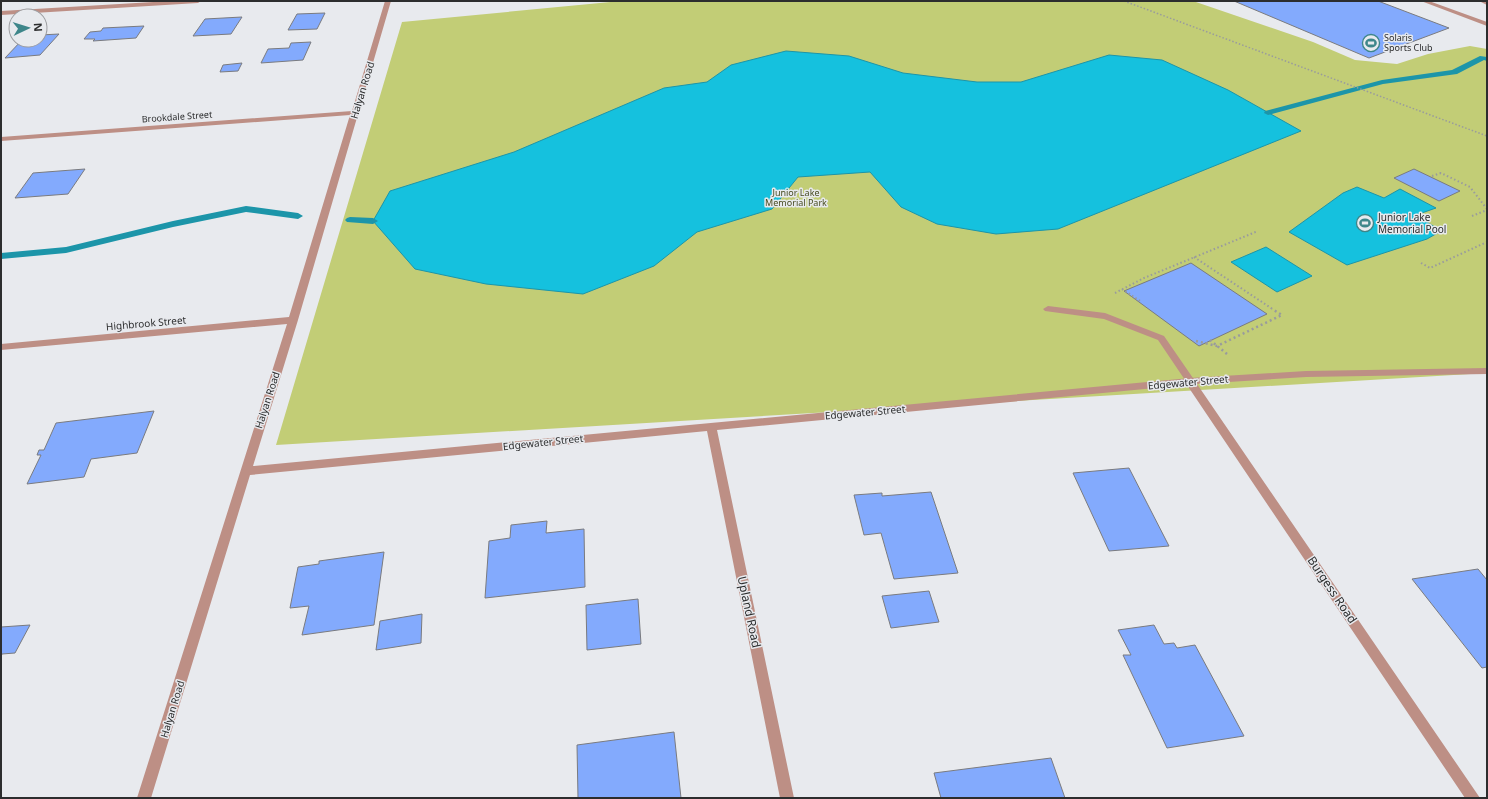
<svg xmlns="http://www.w3.org/2000/svg" width="1488" height="799" viewBox="0 0 1488 799" font-family="'Noto Sans',sans-serif">
<style>
.green{fill:#c2cd76}
.water{fill:#15c1de;stroke:#1c95a9}
.lines{fill:none;stroke-linecap:round;stroke-linejoin:round}
.stream{fill:#1c95a9;fill-rule:evenodd}
.building{fill:#83aafd;stroke:#7a7b7f}
.path-far2{stroke:#999b9d;stroke-width:1.5;stroke-dasharray:1.5 2;stroke-linecap:butt}
.path-far1{stroke:#999b9d;stroke-width:2;stroke-dasharray:1.5 2.5;stroke-linecap:butt}
.path{stroke:#999b9d;stroke-width:2.5;stroke-dasharray:2 3;stroke-linecap:butt}
.lane{fill:#bd8f85;fill-rule:evenodd}
.street{fill:#bd8f85;fill-rule:evenodd}
.labels{text-anchor:middle;stroke-width:3;stroke-linejoin:round;paint-order:stroke}
.far-poi-label{font-size:9px;fill:#2c2d2e;stroke:#e8eaee;text-anchor:start}
.far-street-label{font-size:9px;fill:#2c2d2e;stroke:#e8eaee}
.far-park-label{font-size:9px;fill:#484d22;stroke:#e8eaee}
.street-label{font-size:10px;fill:#2c2d2e;stroke:#e8eaee}
.poi-label{font-size:10px;fill:#2c2d2e;stroke:#e8eaee;text-anchor:start}
.near-street-label{font-size:12px;fill:#2c2d2e;stroke:#e8eaee}
</style>
<rect width="100%" height="100%" fill="#e8eaee"/>
<path class="green" d="M 621,1 L 1193,1 L 1313,42 L 1355,60 L 1397,64 L 1428,54 L 1470,46 L 1487,49 L 1487,373 L 276,445 L 402,22 Z"/>
<path class="water" d="M 786,51 L 849,56 L 903,73 L 977,82 L 1021,82 L 1109,55 L 1162,60 L 1228,90 L 1301,131 L 1058,229 L 996,234 L 937,224 L 901,207 L 870,172 L 798,177 L 772,209 L 697,232 L 654,266 L 583,294 L 486,284 L 415,269 L 373,221 L 390,191 L 514,152 L 664,88 L 707,82 L 731,65 Z
M 1357,187 L 1384,198 L 1400,189 L 1436,208 L 1416,215 L 1441,231 L 1427,239 L 1347,265 L 1289,232 L 1343,193 Z
M 1266,247 L 1312,276 L 1277,292 L 1231,262 Z"/>
<g class="lines">
<path class="stream" d="M 1480,56 L 1487,57 L 1487,61 L 1484,60 L 1457,74 L 1383,84 L 1268,115 L 1264,113 L 1265,111 L 1382,80 L 1452,70 Z
M 246,206 L 298,213 L 303,216 L 298,219 L 246,212 L 173,227 L 66,253 L 1,259 L 1,253 L 66,247 L 173,221 Z
M 350,217 L 373,218 L 378,221 L 373,224 L 347,222 L 345,220 L 347,218 Z"/>
</g>
<path class="building" d="M 1234,1 L 1378,1 L 1449,28 L 1369,58 Z
M 325,13 L 317,29 L 288,30 L 297,14 Z
M 242,17 L 231,34 L 193,36 L 205,19 Z
M 144,26 L 136,38 L 93,41 L 95,39 L 84,39 L 90,32 L 101,31 L 103,28 Z
M 59,34 L 40,55 L 5,58 L 22,40 L 40,40 L 40,35 Z
M 311,42 L 303,60 L 261,63 L 268,49 L 289,48 L 291,43 Z
M 242,63 L 238,71 L 220,72 L 223,65 Z
M 85,169 L 68,194 L 15,198 L 33,173 Z
M 1414,169 L 1460,191 L 1439,201 L 1394,178 Z
M 1191,263 L 1267,314 L 1199,346 L 1124,291 Z
M 154,411 L 137,453 L 91,459 L 84,477 L 27,484 L 41,455 L 37,455 L 39,450 L 44,450 L 56,423 Z
M 1129,468 L 1169,546 L 1109,551 L 1073,473 Z
M 931,492 L 958,573 L 894,579 L 881,533 L 864,535 L 854,495 L 882,493 L 882,496 Z
M 547,521 L 546,533 L 584,529 L 585,587 L 485,598 L 489,541 L 510,538 L 511,525 Z
M 384,552 L 374,625 L 302,635 L 309,606 L 290,608 L 298,567 L 319,564 L 319,561 Z
M 1478,569 L 1487,580 L 1487,667 L 1482,668 L 1412,579 Z
M 929,591 L 939,622 L 891,628 L 882,596 Z
M 638,599 L 641,644 L 587,650 L 586,605 Z
M 422,614 L 421,643 L 376,650 L 380,621 Z
M 30,625 L 15,653 L 2,654 L 1,656 L 1,627 Z
M 1154,625 L 1164,644 L 1174,643 L 1177,648 L 1195,645 L 1244,736 L 1167,748 L 1123,655 L 1131,655 L 1118,630 Z
M 674,732 L 681,798 L 578,798 L 577,745 Z
M 1051,758 L 1065,798 L 941,798 L 934,773 Z"/>
<g class="lines">
<path class="path-far2" d="M 1124,1 L 1487,136"/>
<path class="path-far1" d="M 1432,176 L 1441,173 L 1470,187 L 1487,209
M 1472,216 L 1487,210
M 1194,257 L 1274,310
M 1421,263 L 1430,268 L 1487,242
M 1122,289 L 1140,301
M 1115,293 L 1144,278 L 1258,231"/>
<path class="path" d="M 1210,340 L 1227,354
M 1196,341 L 1217,346 L 1282,315 L 1272,309"/>
<path class="lane" d="M 1421,1 L 1429,1 L 1487,22 L 1487,26 Z
M 1048,306 L 1105,313 L 1164,336 L 1195,381 L 1193,383 L 1187,383 L 1158,340 L 1104,319 L 1045,311 L 1043,309 Z"/>
<path class="street" d="M 170,1 L 201,1 L 198,3 L 1,15 L 1,11 Z
M 385,1 L 391,1 L 298,320 L 253,466 L 1190,378 L 1306,371 L 1487,368 L 1487,374 L 1306,377 L 1197,384 L 1480,798 L 1465,798 L 1187,385 L 717,430 L 794,798 L 780,798 L 707,431 L 250,475 L 151,798 L 137,798 L 287,324 L 1,350 L 1,344 L 289,317 L 350,115 L 1,141 L 1,137 L 352,111 Z
M 1479,1 L 1487,1 L 1487,5 Z"/>
</g>
<defs>
<g id="stadium-ring" transform="scale(0.9)"><circle r="9.5" fill="#e8eaee" stroke="#3e868a" stroke-width="1.5"/><path d="M0-5a6.5 5 0 1 0 0 10a6.5 5 0 1 0 0-10ZM-3.5-1.8h7v3.6h-7Z" fill="#3e868a"/></g>
</defs>
<g fill-rule="evenodd">
<use href="#stadium-ring" x="1371" y="43"/>
<use href="#stadium-ring" x="1365" y="223"/>
</g>
<g class="labels">
<g class="far-poi-label">
<text x="1384" y="41">Solaris<tspan x="1384" dy="10">Sports Club</tspan></text>
</g>
<g class="far-street-label">
<text transform="translate(177 117) rotate(-4)" y="3">Brookdale Street</text>
</g>
<g class="far-park-label">
<text x="796" y="196">Junior Lake<tspan x="796" dy="10">Memorial Park</tspan></text>
</g>
<g class="street-label">
<text transform="translate(362 90) rotate(-73)" y="4">Halyan Road</text>
<text transform="translate(146 323) rotate(-5)" y="4">Highbrook Street</text>
<text transform="translate(1188 382) rotate(-5)" y="4">Edgewater Street</text>
<text transform="translate(267 400) rotate(-72)" y="4">Halyan Road</text>
<text transform="translate(865 412) rotate(-5)" y="4">Edgewater Street</text>
<text transform="translate(543 442) rotate(-6)" y="4">Edgewater Street</text>
<text transform="translate(172 709) rotate(-73)" y="4">Halyan Road</text>
</g>
<g class="poi-label">
<text x="1378" y="221">Junior Lake<tspan x="1378" dy="12">Memorial Pool</tspan></text>
</g>
<g class="near-street-label">
<text transform="translate(1332 590) rotate(56)" y="4">Burgess Road</text>
<text transform="translate(749 612) rotate(78)" y="4">Upland Road</text>
</g>
</g>
<rect width="1488" height="799" fill="none" stroke="#2c2d2e" stroke-width="4"/>
<g transform="translate(28 28) rotate(86)"><circle r="19" fill="#e8eaee" stroke="#9d9ea1"/>
<path d="M0-3L7 15L0 10L-7 15Z" fill="#3e868a"/>
<text y="-6" font-size="11" font-weight="bold" text-anchor="middle" fill="#2c2d2e">N</text>
</g>
</svg>
